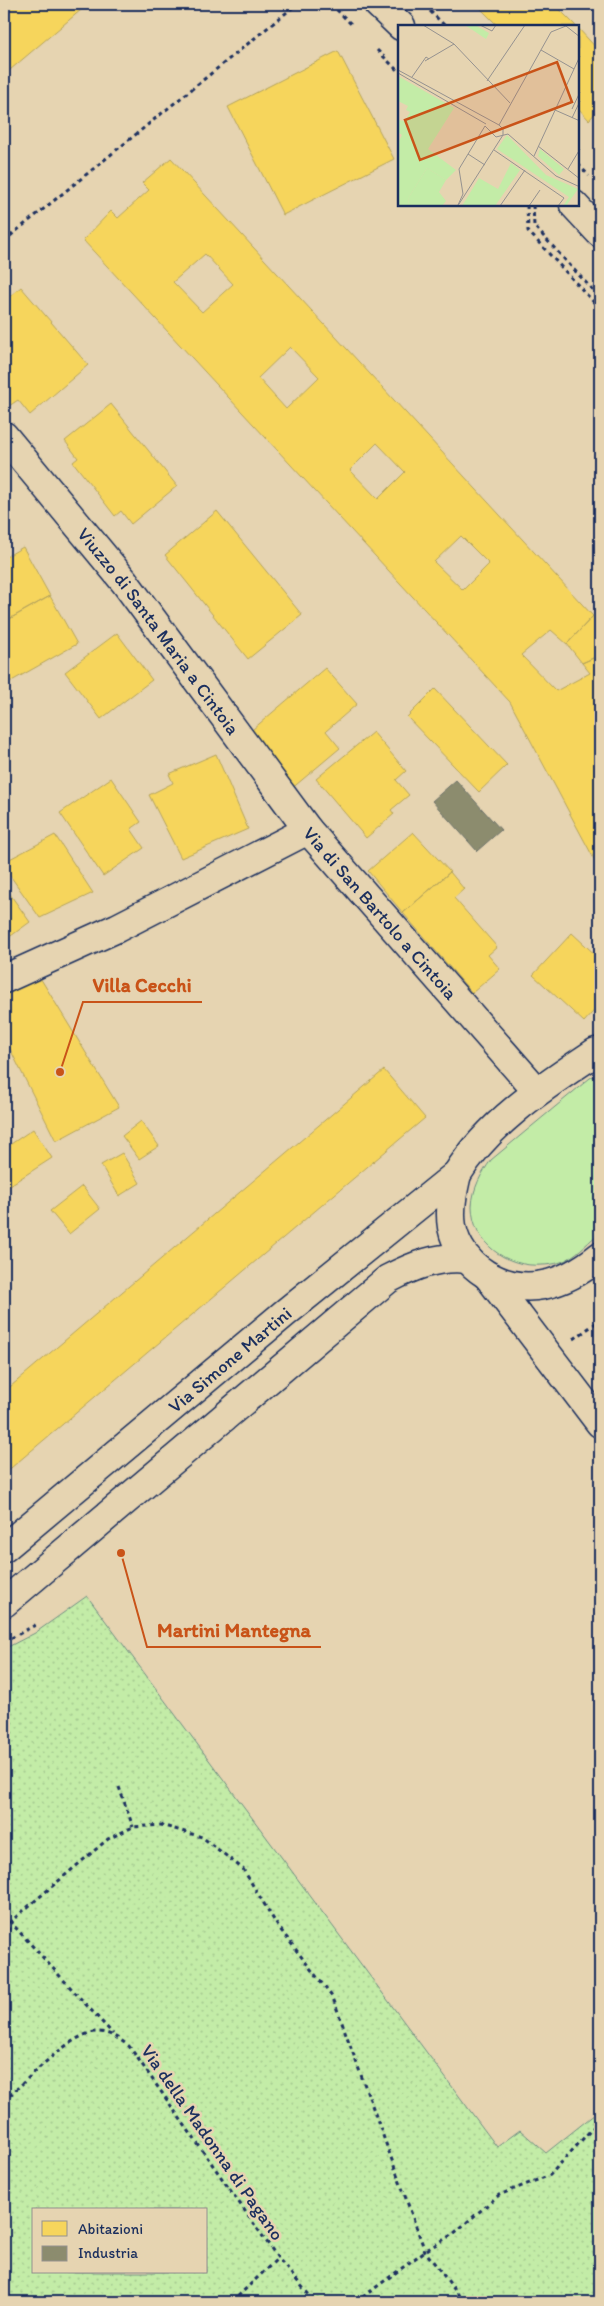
<svg xmlns="http://www.w3.org/2000/svg" width="604" height="2306" viewBox="0 0 604 2306" font-family="Itim,sans-serif">
<style>
.green{fill:#c3eca7;stroke:#6f8e82}
.park{fill:url(#park-dots);stroke:#6f8e82;fill-rule:evenodd}
.homes{fill:#f6d55c;stroke:#b4a35d;fill-rule:evenodd}
.industry{fill:#8c8c6e;stroke:#6a7069}
.lines{fill:none;stroke-linecap:round;stroke-linejoin:round}
.minor-casing{stroke:#1b2f5e;stroke-width:31}
.tertiary-casing{stroke:#1b2f5e;stroke-width:31}
.path{stroke:#1b2f5e;stroke-width:3;stroke-dasharray:4 4;stroke-linecap:butt}
.minor{stroke:#e6d4b1;stroke-width:28}
.tertiary{stroke:#e6d4b1;stroke-width:28}
.labels{text-anchor:middle;stroke-width:5;stroke-linejoin:round;paint-order:stroke}
.street-label{font-size:19px;fill:#1b2f5e;stroke:#e6d4b1}
.inset-road{fill:none;stroke:#959290;stroke-width:1}
.view{fill:#c95318;fill-opacity:0.15;stroke:#c95318;stroke-width:2.5}
.inset-edge{fill:none;stroke:#1b2f5e;stroke-width:2.5}
.leader{fill:none;stroke:#c95318;stroke-width:2}
.callout-dot{fill:#c95318;stroke:#e6d4b1;stroke-width:2}
.callout-label{font-size:20px;text-anchor:middle;font-weight:bold;fill:#c95318;stroke:#e6d4b1;stroke-width:5;stroke-linejoin:round;paint-order:stroke}
</style>
<defs>
<pattern id="park-dots" width="8" height="8" patternUnits="userSpaceOnUse" patternTransform="scale(1.25)"><rect width="8" height="8" fill="#c3eca7"/><path d="M2 2h.1M6 6h.1" fill="none" stroke="#a7cb92" stroke-width="1.8" stroke-linecap="round"/></pattern>
</defs>
<rect width="100%" height="100%" fill="#e6d4b1"/>
<filter id="ink" filterUnits="userSpaceOnUse"><feTurbulence type="fractalNoise" baseFrequency=".02" numOctaves="2"/><feDisplacementMap in="SourceGraphic" scale="10" xChannelSelector="R" yChannelSelector="G"/><feConvolveMatrix kernelMatrix="1 2 1 2 8 2 1 2 1" color-interpolation-filters="sRGB"/></filter>
<g filter="url(#ink)">
<path class="green" d="M 600,1073 L 600,1232 C 590,1241 579,1252 568,1259 C 561,1263 550,1265 542,1265 C 507,1268 472,1243 472,1206 C 473,1188 481,1174 491,1160 L 590,1078 Z"/>
<path class="park" d="M 87,1596 L 497,2147 L 520,2130 L 546,2153 L 600,2110 L 600,2302 L 4,2302 L 4,1649 L 35,1633 ZM 34,2210 L 206,2210 L 206,2272 L 34,2272 Z"/>
<path class="homes" d="M 4,4 L 88,4 L 4,75 Z
M 476,4 L 554,4 L 576,26 L 498,26 Z
M 578,28 L 600,52 L 600,108 L 589,120 L 578,108 Z
M 338,51 L 394,159 L 283,215 L 228,107 Z
M 171,158 L 593,616 L 567,644 L 551,630 L 521,655 L 556,691 L 590,673 L 582,663 L 600,655 L 600,761 L 594,765 L 600,777 L 600,870 L 510,702 L 83,240 L 111,211 L 118,218 L 149,190 L 142,183 ZM 205,254 L 233,284 L 202,312 L 173,282 ZM 290,347 L 319,377 L 286,409 L 258,378 ZM 377,443 L 405,472 L 378,499 L 350,470 ZM 461,536 L 489,564 L 463,590 L 434,562 Z
M 21,287 L 88,365 L 30,415 L 18,400 L 9,406 L 4,400 L 4,301 Z
M 111,404 L 177,486 L 131,524 L 121,511 L 115,516 L 73,462 L 78,458 L 65,441 Z
M 217,511 L 302,615 L 248,659 L 165,555 Z
M 23,547 L 50,596 L 4,622 L 4,558 Z
M 50,596 L 77,644 L 8,683 L 4,675 L 4,622 Z
M 593,616 L 600,625 L 600,655 L 582,663 L 567,644 Z
M 117,633 L 152,680 L 101,719 L 65,672 Z
M 325,668 L 357,704 L 326,731 L 340,748 L 290,790 L 246,735 Z
M 435,689 L 507,765 L 479,792 L 407,717 Z
M 373,732 L 406,771 L 396,780 L 409,795 L 391,810 L 394,814 L 366,838 L 316,779 Z
M 216,754 L 248,829 L 181,858 L 149,795 L 173,783 L 169,774 Z
M 111,778 L 141,822 L 131,829 L 144,848 L 103,876 L 60,813 Z
M 413,832 L 450,872 L 403,913 L 368,871 Z
M 55,835 L 93,893 L 40,918 L 4,867 L 4,862 Z
M 450,872 L 464,889 L 454,898 L 497,947 L 488,955 L 500,969 L 472,993 L 403,913 Z
M 4,886 L 30,922 L 4,941 Z
M 572,933 L 600,959 L 600,1004 L 584,1022 L 533,975 Z
M 39,976 L 119,1107 L 56,1141 L 4,1037 L 4,993 Z
M 384,1070 L 425,1118 L 5,1473 L 4,1471 L 4,1392 Z
M 141,1121 L 159,1146 L 139,1159 L 122,1136 Z
M 33,1129 L 52,1158 L 4,1189 L 4,1139 L 8,1146 Z
M 122,1153 L 140,1183 L 119,1196 L 101,1165 Z
M 82,1186 L 100,1209 L 69,1234 L 50,1211 Z"/>
<path class="industry" d="M 456,780 L 501,830 L 477,851 L 432,801 Z"/>
<g class="lines">
<g class="minor-casing">
<g id="minor">
<path d="M 378,4 L 401,26"/>
<path d="M 574,205 L 600,233"/>
<path id="s1" d="M 4,436 L 124,581 L 308,830 L 537,1091"/>
<path d="M 4,979 L 117,928 L 308,830"/>
<path d="M 488,1276 L 600,1423"/>
</g>
</g>
<g class="tertiary-casing">
<g id="tertiary">
<path d="M 457,1174 C 453,1191 449,1209 452,1227 C 460,1267 503,1293 543,1285 C 564,1281 584,1269 600,1256"/>
<path id="s2" d="M 4,1548 L 285,1313 L 457,1174 C 490,1121 545,1086 596,1052 L 600,1051"/>
<path d="M 4,1603 L 388,1279 C 413,1266 439,1255 468,1259"/>
</g>
</g>
<path class="path" d="M 331,4 L 353,26
M 430,11 L 445,26
M 377,50 L 399,72
M 578,164 L 589,176
M 527,205 L 528,231 L 600,309
M 533,205 L 534,226 L 600,298
M 4,241 L 297,4
M 574,1339 L 600,1320
M 4,1642 L 39,1623
M 119,1787 L 133,1827
M 4,1915 L 113,2034
M 4,1955 L 10,1922 L 108,1839 L 133,1827 L 161,1825 L 202,1837 L 243,1869 L 277,1925 L 333,1998 L 425,2251 L 464,2302
M 4,2101 C 24,2083 68,2035 95,2032 C 109,2031 119,2039 129,2046 L 278,2258 L 315,2302
M 232,2302 L 278,2258
M 356,2302 L 425,2251 L 453,2234 L 499,2195 L 550,2175 L 600,2120"/>
<use href="#minor" class="minor"/>
<use href="#tertiary" class="tertiary"/>
</g>
</g>
<g class="labels">
<g class="street-label">
<text dy="7" stroke="none"><textPath href="#s1" startOffset="249">Viuzzo di Santa Maria a Cintoia</textPath></text>
<text dy="7" stroke="none"><textPath href="#s1" startOffset="608">Via di San Bartolo a Cintoia</textPath></text>
<text dy="7" stroke="none"><textPath href="#s2" startOffset="294">Via Simone Martini</textPath></text>
<text transform="translate(213 2142) rotate(55)" y="7">Via della Madonna di Pagano</text>
</g>
</g>
<g transform="translate(398 25)">
<rect width="181" height="181" fill="#e6d4b1"/>
<path d="M 29,143 L 48,155 L 41,167 L 48,176 L 44,181 L 10,181 L 11,172 Z" fill="#c3eca7"/>
<path d="M 67,0 L 77,0 L 91,8 L 88,14 ZM 0,51 L 56,83 L 30,124 L 58,145 L 48,155 L 29,143 L 11,172 L 10,181 L 0,181 L 0,118 L 4,110 L 0,107 L 0,95 L 7,96 L 12,87 L 8,85 L 10,81 L 0,76 ZM 109,110 L 148,150 L 180,164 L 168,181 L 165,181 L 171,172 L 99,124 ZM 142,124 L 166,144 L 161,150 L 140,131 ZM 113,138 L 122,145 L 97,181 L 64,181 L 81,153 L 100,164 Z" fill="#c3eca7"/>
<path class="inset-road" d="M 25,0 L 56,19 L 112,78M 82,0 L 94,6 L 98,0M 143,25 L 176,44M 27,36 L 56,19M 0,45 L 101,100 L 105,104 L 105,110M 0,48 L 88,99M 14,52 L 28,32 L 31,34M 89,56 L 127,0M 174,84 L 182,67M 157,85 L 182,96M 174,93 L 182,76M 101,100 L 153,7 L 168,1 L 182,12M 87,101 L 98,112 L 110,109 L 158,151 L 182,162M 140,121 L 182,154M 96,125 L 166,173 L 160,181M 70,129 L 87,140M 136,131 L 182,31M 170,144 L 182,124M 61,179 L 105,110M 60,180 L 65,169 L 61,144 L 87,101M 102,181 L 127,145M 131,181 L 142,165"/>
<path class="view" d="M 159,37 L 174,77 L 22,135 L 7,95 Z"/>
<rect width="181" height="181" class="inset-edge"/>
</g>
<path class="leader" d="M60 1072L83 1002H202M121 1553L147 1647H321"/>
<g class="callout-dot">
<circle cx="60" cy="1072" r="5"/>
<circle cx="121" cy="1553" r="5"/>
</g>
<g class="callout-label">
<text x="142" y="992">Villa Cecchi</text>
<text x="234" y="1637">Martini Mantegna</text>
</g>
<rect width="604" height="2306" fill="none" stroke="#e6d4b1" stroke-width="20"/>
<rect x="10" y="10" width="584" height="2286" fill="none" stroke="#1b2f5e" stroke-width="2" filter="url(#ink)"/>
<rect x="32" y="2208" width="175" height="65" fill="#e6d4b1" stroke="#959290"/>
<rect x="42" y="2221" width="25" height="15" fill="#f6d55c" stroke="#959290"/>
<text x="78" y="2234" font-size="15" fill="#1b2f5e">Abitazioni</text>
<rect x="42" y="2246" width="25" height="15" fill="#8c8c6e" stroke="#959290"/>
<text x="78" y="2258" font-size="15" fill="#1b2f5e">Industria</text>
</svg>
